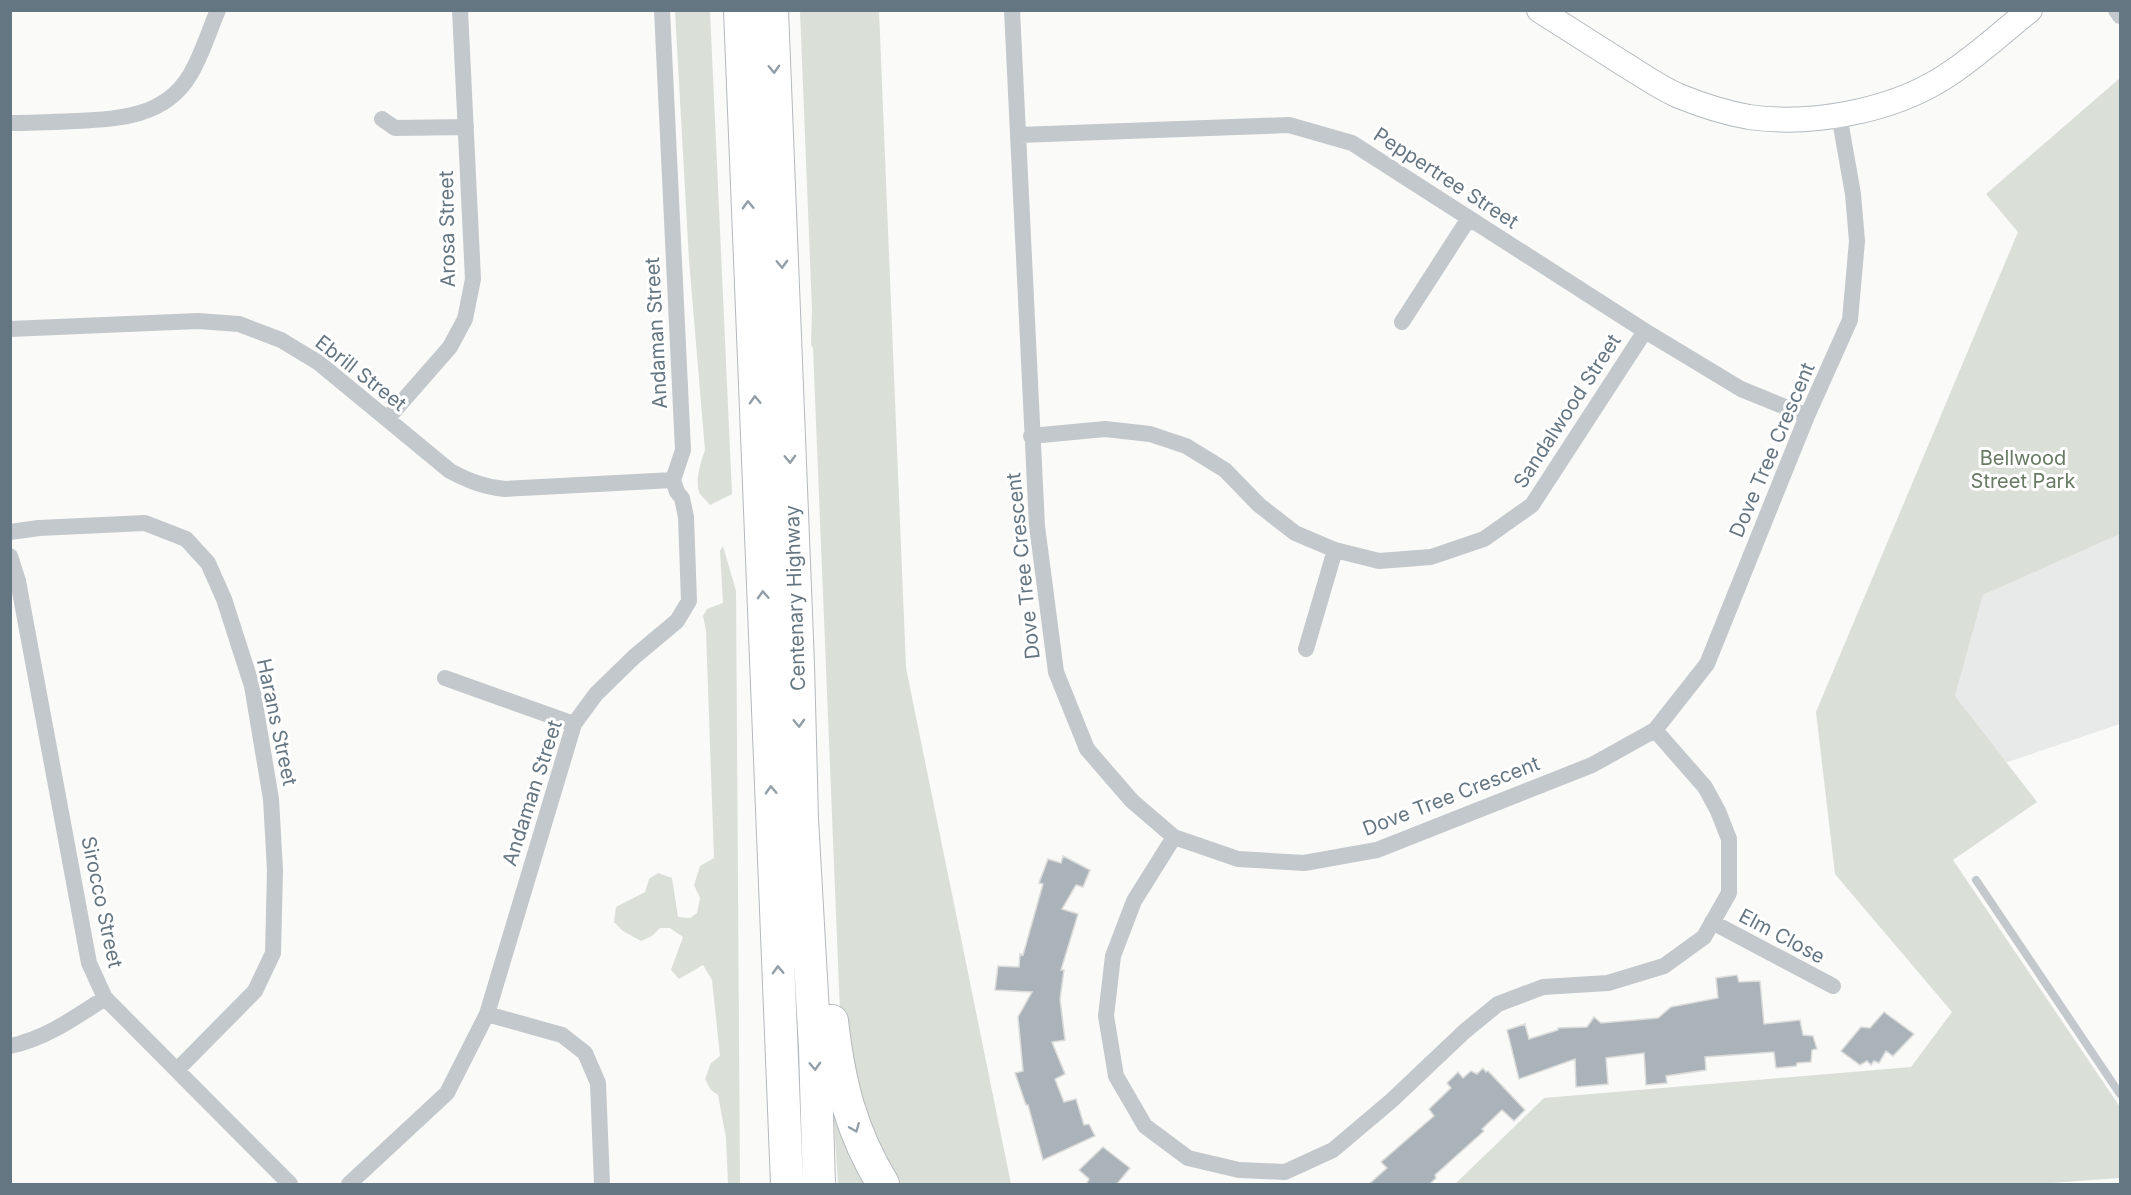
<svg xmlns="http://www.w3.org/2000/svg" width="2131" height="1195" viewBox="0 0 2131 1195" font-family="Inter,sans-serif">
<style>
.built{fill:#e8e9e9}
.green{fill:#dadfd7}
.building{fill:#aab3b9;stroke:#dcdcda;stroke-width:1.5}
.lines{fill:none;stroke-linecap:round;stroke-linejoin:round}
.secondary-casing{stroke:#b3babf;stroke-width:26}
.highway-casing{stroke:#b4b9bd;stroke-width:34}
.lane{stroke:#c3c8cc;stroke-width:8}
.street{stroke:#c3c8cc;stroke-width:16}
.secondary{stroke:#fff;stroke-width:24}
.highway{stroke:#fff;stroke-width:32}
.oneway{stroke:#939fa8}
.labels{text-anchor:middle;stroke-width:6;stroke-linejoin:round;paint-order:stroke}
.street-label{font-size:20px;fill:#657683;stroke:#fff}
.park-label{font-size:20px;fill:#687a64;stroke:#fff}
</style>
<rect width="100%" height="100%" fill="#fafaf8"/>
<path class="built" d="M 2120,534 L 2120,724 L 2005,763 L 1955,696 L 1983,595 Z"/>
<path class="green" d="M 675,11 L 710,11 L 732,494 L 710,505 C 707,501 703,498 700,494 C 694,482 701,462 705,450 L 689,260 Z
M 800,11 L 879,11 L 906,668 L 1011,1184 L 896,1184 L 869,1141 L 840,1012 L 813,348 L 811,345 L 812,310 Z
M 2120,78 L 2120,534 L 1983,595 L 1955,696 L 2037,802 L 1953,860 L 2120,1107 L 2120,1178 L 2036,1184 L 1455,1184 L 1544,1098 L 1911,1067 L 1952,1012 L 1835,874 L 1816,712 L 2018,232 L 1986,194 Z
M 723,546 L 736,591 L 740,1184 L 728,1184 L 726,1138 L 718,1095 L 711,1090 L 705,1079 L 711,1063 L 720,1056 L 712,980 L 703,965 L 679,979 L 671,970 L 683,937 L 670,928 L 660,928 L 652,936 L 641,941 L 623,931 L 614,922 L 616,907 L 645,892 L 649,879 L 658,873 L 672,878 L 678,917 L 690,918 L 697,913 L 700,898 L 694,885 L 700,866 L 714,858 L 706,631 L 703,616 L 707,609 L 723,603 L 720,551 Z
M 832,1092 L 870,1184 L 838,1184 Z"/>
<path class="building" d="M 1063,856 L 1090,870 L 1083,887 L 1076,885 L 1062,909 L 1078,914 L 1061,970 L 1064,970 L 1060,999 L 1065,1040 L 1052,1042 L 1065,1074 L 1055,1079 L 1064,1102 L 1076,1099 L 1084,1125 L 1089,1124 L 1095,1136 L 1043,1160 L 1028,1105 L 1026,1105 L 1015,1073 L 1023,1071 L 1018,1017 L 1032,992 L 995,990 L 998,966 L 1019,967 L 1020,954 L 1023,955 L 1043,884 L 1039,883 L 1048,859 L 1061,863 Z
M 1737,975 L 1739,982 L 1760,981 L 1764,1024 L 1800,1020 L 1803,1035 L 1813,1036 L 1817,1049 L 1812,1050 L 1811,1062 L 1797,1063 L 1796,1066 L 1776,1068 L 1774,1052 L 1705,1057 L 1706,1070 L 1666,1076 L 1667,1083 L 1646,1085 L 1644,1053 L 1606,1058 L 1608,1084 L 1576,1087 L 1575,1059 L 1519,1079 L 1507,1030 L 1525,1024 L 1529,1039 L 1558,1030 L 1558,1028 L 1587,1027 L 1594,1017 L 1601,1023 L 1658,1018 L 1671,1007 L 1718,998 L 1716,978 Z
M 1884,1012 L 1914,1034 L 1893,1056 L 1886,1051 L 1879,1063 L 1874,1061 L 1871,1065 L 1867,1061 L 1860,1065 L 1841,1051 L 1861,1027 L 1870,1028 Z
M 1483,1068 L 1486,1072 L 1488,1071 L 1525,1110 L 1514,1121 L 1502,1110 L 1482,1129 L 1484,1131 L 1435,1175 L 1436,1178 L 1429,1185 L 1368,1185 L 1387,1168 L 1381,1162 L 1434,1116 L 1429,1109 L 1451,1088 L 1447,1083 L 1458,1072 L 1463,1078 L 1471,1071 L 1477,1074 Z
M 1103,1147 L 1130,1168 L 1116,1185 L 1086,1185 L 1089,1179 L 1079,1170 Z"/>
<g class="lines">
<g class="secondary-casing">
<path id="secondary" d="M 1539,10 C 1567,28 1596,46 1624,64 C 1642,75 1660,88 1679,96 C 1701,105 1726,113 1749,117 C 1811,126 1891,111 1943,78 C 1974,59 2001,33 2030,10"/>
</g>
<g class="highway-casing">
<path id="highway" d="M 740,10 L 787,1184
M 772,10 L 798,664 L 802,819 L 815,1048 L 819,1184
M 832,1021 C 839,1082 851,1132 883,1184"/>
</g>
<path class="lane" d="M 1976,880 L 2120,1094"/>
<path class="street" d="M 1012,10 L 1037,526 L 1056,672 L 1087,749 L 1132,801 L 1174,837 L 1238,859 L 1304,863 L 1377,850 L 1592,765 L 1655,730 L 1707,664 L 1807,416 L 1850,320 L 1857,241 L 1853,194 L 1839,115
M 2116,10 L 2120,16
M 382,119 L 395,128 L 466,127
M 10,123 C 32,123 54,122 76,121 C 119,119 165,117 190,75 C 202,55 209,31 218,10
M 1019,135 L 1289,125 L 1352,143 L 1645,331 L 1741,389 L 1807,416
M 1402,322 L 1469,218
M 10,329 L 198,321 L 239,324 L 281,340 L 319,363 L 450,471 C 469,481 484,487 505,489 L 673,480
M 387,419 L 450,347 L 465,319 L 473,279 L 460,10
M 1031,436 L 1105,429 L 1150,434 L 1186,446 L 1225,470 L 1259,505 L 1295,533 L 1335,550 L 1379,561 L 1431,557 L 1484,539 L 1532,505 L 1645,331
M 10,532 L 39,528 L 145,523 L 186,539 L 208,563 L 224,599 L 252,686 L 271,799 L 275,870 L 273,953 L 255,991 L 177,1070
M 10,556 L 18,581 L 89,963 L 105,998 L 290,1184
M 1306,649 L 1335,550
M 445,678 L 574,724
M 1174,837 L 1134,901 L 1113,956 L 1106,1016 L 1116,1076 L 1145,1126 L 1188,1158 L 1239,1170 L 1285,1172 L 1333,1150 L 1391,1101 L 1465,1031 L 1498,1004 L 1543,987 L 1608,983 L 1664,966 L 1704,937 L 1729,893 L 1729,839 L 1718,811 L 1705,787 L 1655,730
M 1712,922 L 1833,986
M 487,1014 L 562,1035 L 585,1053 L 598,1083 L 602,1184
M 10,1046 C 45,1039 76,1017 105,998
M 349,1184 L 447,1093 L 487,1014 L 574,724 L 596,694 L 634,657 L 677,621 L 689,601 L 686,517 L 682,498 L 677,492 L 673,480 L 683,450 L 662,10"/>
<use href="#secondary" class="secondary"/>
<use href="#highway" class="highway"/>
</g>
<defs><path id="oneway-chevron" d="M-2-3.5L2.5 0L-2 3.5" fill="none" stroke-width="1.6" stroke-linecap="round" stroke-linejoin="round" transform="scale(1.5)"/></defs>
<g class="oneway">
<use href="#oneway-chevron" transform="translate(774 69) rotate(88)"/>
<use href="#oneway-chevron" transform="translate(748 205) rotate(-92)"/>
<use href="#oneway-chevron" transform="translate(782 264) rotate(88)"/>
<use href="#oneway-chevron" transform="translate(755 400) rotate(-92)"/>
<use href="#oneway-chevron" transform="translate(790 459) rotate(88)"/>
<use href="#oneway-chevron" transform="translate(763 595) rotate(-93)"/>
<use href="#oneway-chevron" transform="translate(799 723) rotate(88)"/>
<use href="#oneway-chevron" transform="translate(771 790) rotate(-92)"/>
<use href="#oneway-chevron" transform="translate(778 970) rotate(-92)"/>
<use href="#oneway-chevron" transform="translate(815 1066) rotate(88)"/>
<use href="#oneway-chevron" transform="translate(855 1128) rotate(68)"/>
</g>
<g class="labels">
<g class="street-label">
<text transform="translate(1446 178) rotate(33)" y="7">Peppertree Street</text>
<text transform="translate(447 229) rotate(-91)" y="7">Arosa Street</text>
<text transform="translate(656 333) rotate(-93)" y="7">Andaman Street</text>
<text transform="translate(361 373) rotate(38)" y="7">Ebrill Street</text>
<text transform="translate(1567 411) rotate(-57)" y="7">Sandalwood Street</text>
<text transform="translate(1772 450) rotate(-67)" y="7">Dove Tree Crescent</text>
<text transform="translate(1023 566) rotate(-96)" y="7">Dove Tree Crescent</text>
<text transform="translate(795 598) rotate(-92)" y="7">Centenary Highway</text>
<text transform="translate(277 722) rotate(78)" y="7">Harans Street</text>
<text transform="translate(532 793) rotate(-72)" y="7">Andaman Street</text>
<text transform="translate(1451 796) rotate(-21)" y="7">Dove Tree Crescent</text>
<text transform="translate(102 902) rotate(78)" y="7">Sirocco Street</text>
<text transform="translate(1782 936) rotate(28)" y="7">Elm Close</text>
</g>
<g class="park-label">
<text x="2023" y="465">Bellwood<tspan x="2023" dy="23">Street Park</tspan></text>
</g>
</g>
<rect width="2131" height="1195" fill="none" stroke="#657683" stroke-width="24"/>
</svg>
